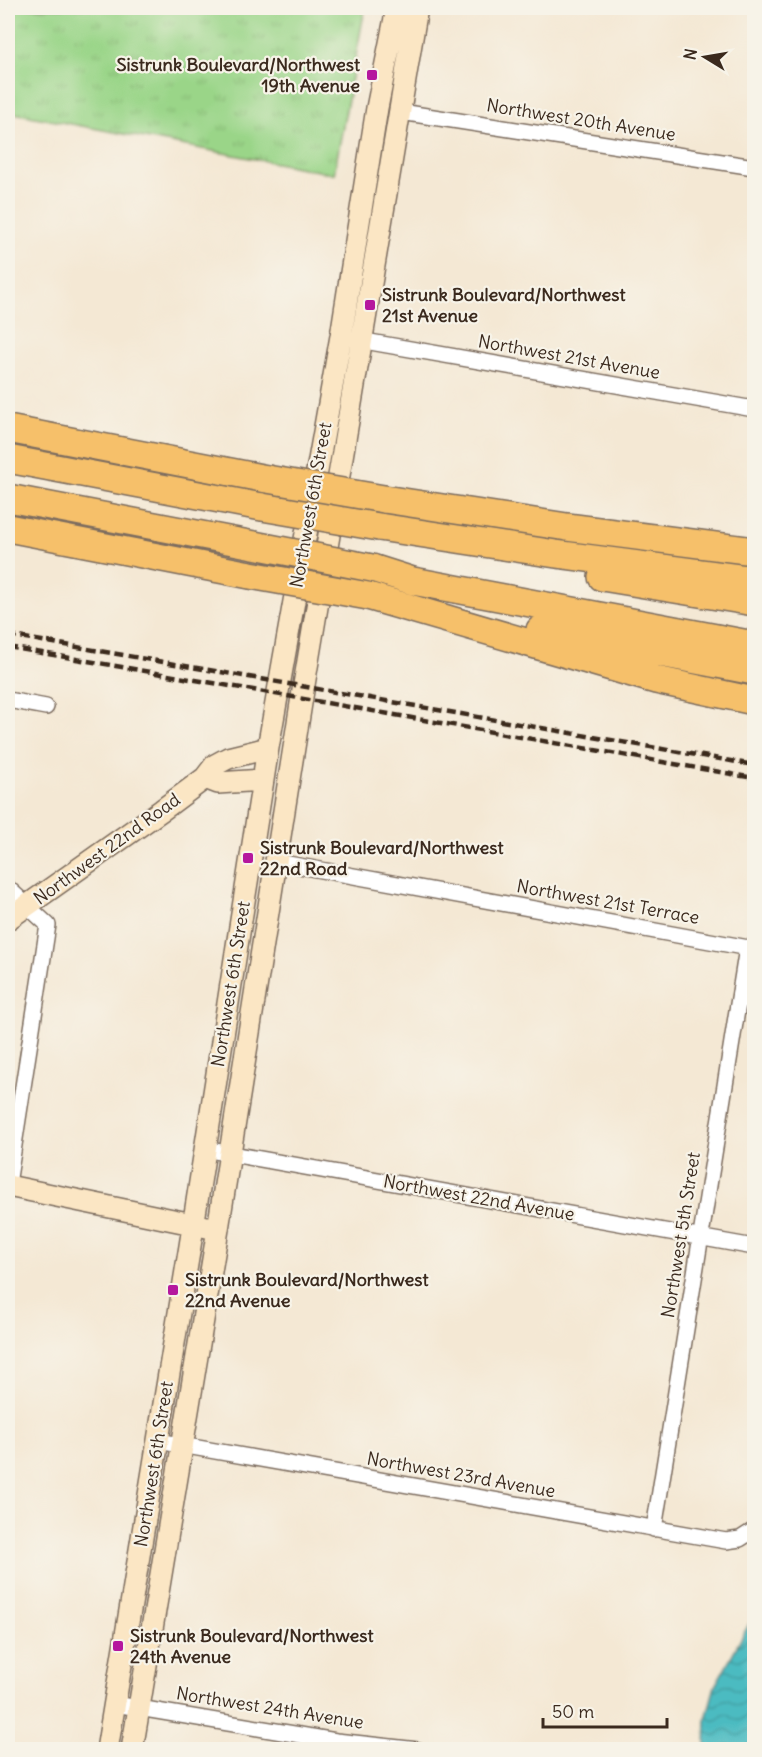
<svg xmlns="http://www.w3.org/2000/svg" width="762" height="1757" viewBox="0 0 762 1757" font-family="Delius,sans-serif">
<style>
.grass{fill:url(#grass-tufts);stroke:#6a8053;stroke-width:1.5}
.water{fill:url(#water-waves);stroke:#447270;stroke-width:1.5}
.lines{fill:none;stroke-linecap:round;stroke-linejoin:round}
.street-casing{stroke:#7c6c5e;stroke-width:18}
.secondary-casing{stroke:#7c6c5e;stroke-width:24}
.highway-casing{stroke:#7c6c5e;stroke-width:30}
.street{stroke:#fff;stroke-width:15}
.secondary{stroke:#fbe6c4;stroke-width:21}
.highway{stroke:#f6c06b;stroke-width:27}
.rail{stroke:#3b2a1e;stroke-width:4.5;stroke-dasharray:9 4.5;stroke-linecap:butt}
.highway-bridge-casing{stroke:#7c6c5e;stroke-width:30;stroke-linecap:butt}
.highway-bridge{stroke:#f6c06b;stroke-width:27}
.poi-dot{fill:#b5179e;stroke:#f7f3e8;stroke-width:2}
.labels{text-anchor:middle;stroke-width:4.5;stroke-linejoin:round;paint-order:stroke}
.poi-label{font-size:18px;font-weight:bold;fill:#3b2a1e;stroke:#f7f3e8;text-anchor:start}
.street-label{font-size:18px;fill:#3b2a1e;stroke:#f7f3e8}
</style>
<defs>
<pattern id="grass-tufts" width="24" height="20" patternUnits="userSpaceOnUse" patternTransform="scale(1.5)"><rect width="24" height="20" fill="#9ad588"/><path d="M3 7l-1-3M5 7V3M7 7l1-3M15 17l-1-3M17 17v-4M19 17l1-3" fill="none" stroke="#86b775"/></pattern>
<pattern id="water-waves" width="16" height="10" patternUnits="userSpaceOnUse" patternTransform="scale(1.5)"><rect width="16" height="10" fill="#4cbbc1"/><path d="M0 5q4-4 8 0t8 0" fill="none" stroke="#40989c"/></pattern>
</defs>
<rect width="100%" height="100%" fill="#f7f3e8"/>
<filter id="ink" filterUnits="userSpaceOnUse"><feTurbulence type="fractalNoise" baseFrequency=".0167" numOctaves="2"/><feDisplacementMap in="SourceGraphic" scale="12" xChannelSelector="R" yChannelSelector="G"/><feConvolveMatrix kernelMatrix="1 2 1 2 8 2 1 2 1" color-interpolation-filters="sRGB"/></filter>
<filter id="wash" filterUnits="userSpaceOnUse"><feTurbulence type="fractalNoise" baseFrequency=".008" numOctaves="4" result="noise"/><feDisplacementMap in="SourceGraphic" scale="24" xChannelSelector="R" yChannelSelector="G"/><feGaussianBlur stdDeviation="1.35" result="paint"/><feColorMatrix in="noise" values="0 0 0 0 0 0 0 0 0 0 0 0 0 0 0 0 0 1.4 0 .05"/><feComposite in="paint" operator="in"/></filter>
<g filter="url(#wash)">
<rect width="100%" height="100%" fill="#f4e8d4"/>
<path class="grass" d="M 8,8 L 365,8 L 334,174 L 8,112 Z"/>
<path class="water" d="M 754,1615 L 754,1749 L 705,1749 L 706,1719 L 715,1686 Z"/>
</g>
<g filter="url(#ink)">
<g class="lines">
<g class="street-casing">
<path id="street" d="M 401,112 L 754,167
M 353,339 L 754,409
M 8,700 L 46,707
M 277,862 L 754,949
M 8,888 L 48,925 L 8,1184
M 204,1149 L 754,1247
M 158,1441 L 726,1541 L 740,1539 L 754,1530
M 654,1529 L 747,948
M 115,1704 L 336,1741 L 418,1750"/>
</g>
<g class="secondary-casing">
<path id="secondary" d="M 205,778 L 218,783 L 263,780
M 8,919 L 162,810 L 205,778 L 215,765 L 228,758 L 268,748
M 8,1186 L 207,1227
M 107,1750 L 190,1246 L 268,748 L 341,336 L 377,108 L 397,8
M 132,1750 L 218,1229 L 302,697 L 417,8"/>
</g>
<g class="highway-casing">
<path id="highway" d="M 8,429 L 267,479
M 8,459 L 262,507
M 8,498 L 254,545
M 384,499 L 567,527 L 754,551
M 379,527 L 556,554 L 754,580
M 8,528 L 250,575
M 372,568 L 413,581 L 754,645
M 602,577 L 754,602
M 368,596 L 656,680 L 754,701
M 540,630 L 754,671"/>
</g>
<use href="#street" class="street"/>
<use href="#secondary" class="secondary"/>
<use href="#highway" class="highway"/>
<path class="rail" d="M 8,635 L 754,765
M 8,647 L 754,778"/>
<g class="highway-bridge-casing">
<path id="highway-bridge" d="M 267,479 L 384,499
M 262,507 L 379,527
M 254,545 L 372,568
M 250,575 L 368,596"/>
</g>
<use href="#highway-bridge" class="highway-bridge"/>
</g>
</g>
<g class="poi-dot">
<rect x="366" y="69" width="12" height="12" rx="3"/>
<rect x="364" y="299" width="12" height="12" rx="3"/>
<rect x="242" y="852" width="12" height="12" rx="3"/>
<rect x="167" y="1284" width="12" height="12" rx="3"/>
<rect x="112" y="1640" width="12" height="12" rx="3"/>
</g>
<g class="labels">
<g class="poi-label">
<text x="360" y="71" text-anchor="end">Sistrunk Boulevard/Northwest<tspan x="360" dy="21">19th Avenue</tspan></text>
<text x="382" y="301">Sistrunk Boulevard/Northwest<tspan x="382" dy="21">21st Avenue</tspan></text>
<text x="260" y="854">Sistrunk Boulevard/Northwest<tspan x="260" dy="21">22nd Road</tspan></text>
<text x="185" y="1286">Sistrunk Boulevard/Northwest<tspan x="185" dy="21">22nd Avenue</tspan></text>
<text x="130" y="1642">Sistrunk Boulevard/Northwest<tspan x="130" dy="21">24th Avenue</tspan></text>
</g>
<g class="street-label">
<text transform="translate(581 120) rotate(9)" y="6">Northwest 20th Avenue</text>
<text transform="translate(569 357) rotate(10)" y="6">Northwest 21st Avenue</text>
<text transform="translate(311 505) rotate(-80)" y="6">Northwest 6th Street</text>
<text transform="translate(107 849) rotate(-36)" y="6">Northwest 22nd Road</text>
<text transform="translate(608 902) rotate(10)" y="6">Northwest 21st Terrace</text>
<text transform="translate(231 984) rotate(-81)" y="6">Northwest 6th Street</text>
<text transform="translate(479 1198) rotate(10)" y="6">Northwest 22nd Avenue</text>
<text transform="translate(681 1235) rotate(-81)" y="6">Northwest 5th Street</text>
<text transform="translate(154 1464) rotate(-81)" y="6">Northwest 6th Street</text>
<text transform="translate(461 1475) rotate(10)" y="6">Northwest 23rd Avenue</text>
<text transform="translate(270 1708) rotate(9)" y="6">Northwest 24th Avenue</text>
</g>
</g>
<rect width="762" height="1757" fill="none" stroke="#f7f3e8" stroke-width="30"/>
<g transform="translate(705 57) rotate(281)" stroke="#f7f3e8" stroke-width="4.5" paint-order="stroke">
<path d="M0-4.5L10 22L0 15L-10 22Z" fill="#3b2a1e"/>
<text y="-9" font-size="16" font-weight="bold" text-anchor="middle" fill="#3b2a1e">N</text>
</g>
<path d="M543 1718v9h124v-9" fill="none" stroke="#3b2a1e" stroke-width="3"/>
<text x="552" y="1718" font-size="18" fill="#3b2a1e" stroke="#f7f3e8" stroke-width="4.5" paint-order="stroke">50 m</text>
</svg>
